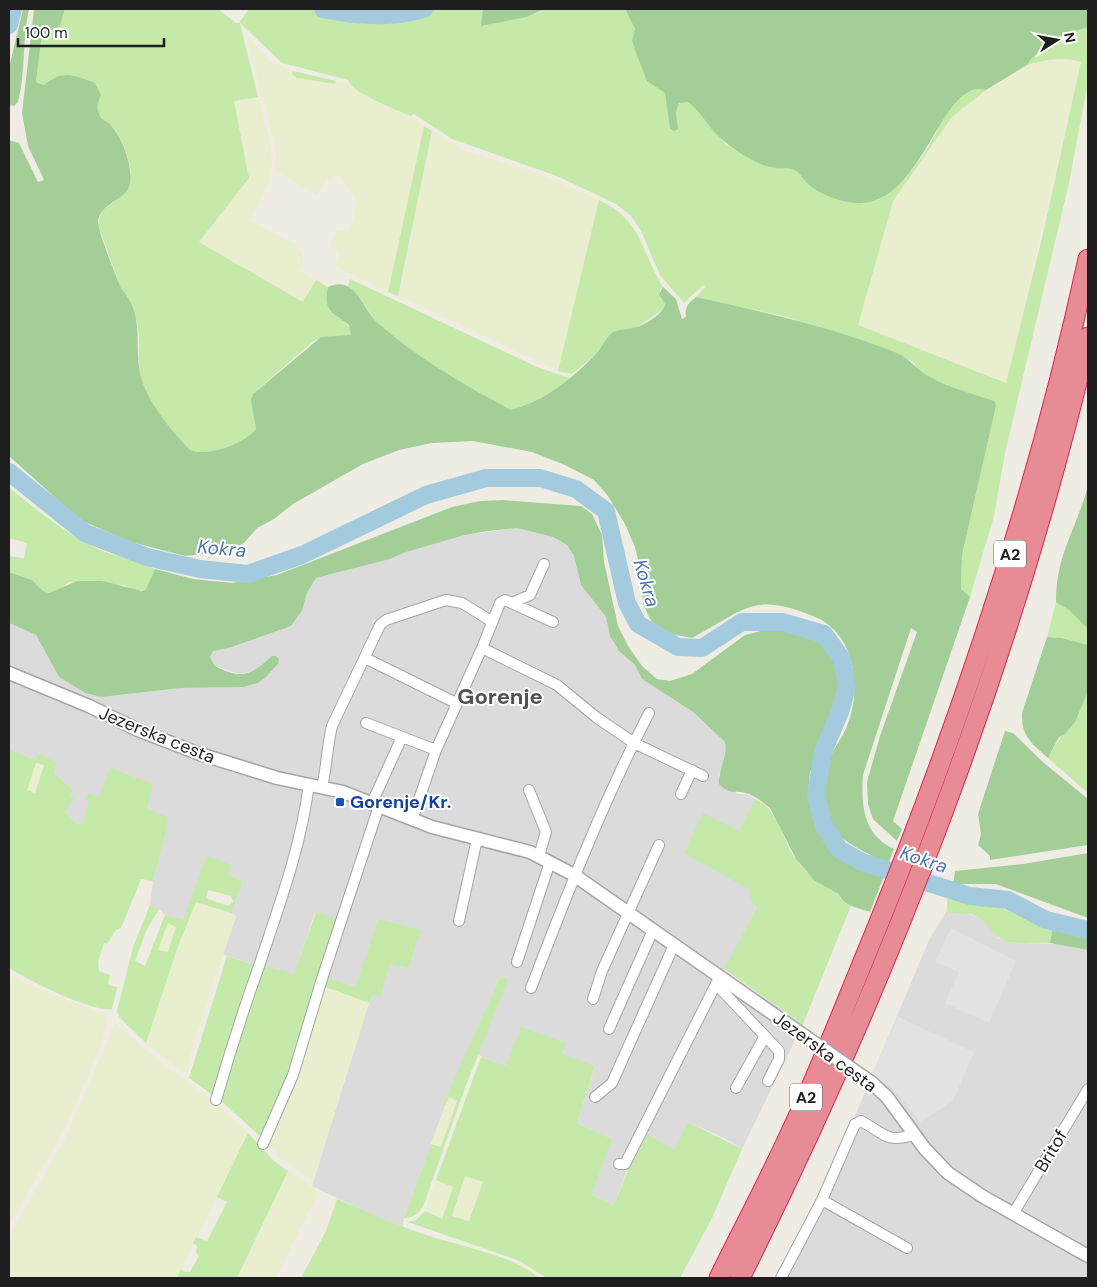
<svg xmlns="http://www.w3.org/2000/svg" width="1097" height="1287" viewBox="0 0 1097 1287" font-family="'DM Sans',sans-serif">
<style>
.residential{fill:#dcdbdb}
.farmland{fill:#e9eecf}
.grass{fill:#c4e9a9;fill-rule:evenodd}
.forest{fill:#a4ce98}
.parking{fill:#e2e2e2}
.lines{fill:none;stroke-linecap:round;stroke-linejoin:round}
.river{stroke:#a4cbdd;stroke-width:18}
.minor-casing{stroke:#a5a5a5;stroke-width:12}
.tertiary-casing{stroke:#a5a5a5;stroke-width:15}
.motorway-casing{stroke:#da2454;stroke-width:21}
.minor{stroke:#fff;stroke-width:10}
.tertiary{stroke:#fff;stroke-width:12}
.motorway{stroke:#e78b95;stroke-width:19}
.tertiary-bridge-casing{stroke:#a5a5a5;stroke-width:15;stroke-linecap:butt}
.tertiary-bridge{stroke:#fff;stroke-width:12}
.transit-dot{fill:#1a4fb4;stroke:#fff;stroke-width:2}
.labels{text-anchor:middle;stroke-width:4;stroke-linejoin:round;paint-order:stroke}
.shield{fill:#fff;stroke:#626262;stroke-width:1}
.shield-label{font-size:16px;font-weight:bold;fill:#1e1e1e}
.street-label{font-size:18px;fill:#1e1e1e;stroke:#fff}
.transit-label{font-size:18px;font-weight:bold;fill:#164399;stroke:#fff;text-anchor:start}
.water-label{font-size:19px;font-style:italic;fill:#4a74ad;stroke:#fff}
.district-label{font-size:22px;font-weight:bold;fill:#515151;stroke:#fff}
</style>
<rect width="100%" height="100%" fill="#efece4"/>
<path class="residential" d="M 517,528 L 553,537 L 567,545 L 574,556 L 581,585 L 606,617 L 610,636 L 619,651 L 635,665 L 642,679 L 693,712 L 725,742 L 726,758 L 718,776 L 738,794 L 747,794 L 755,799 L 740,831 L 750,890 L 757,907 L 724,970 L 803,1024 L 742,1149 L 724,1138 L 688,1122 L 675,1150 L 637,1143 L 614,1205 L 592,1195 L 612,1139 L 577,1123 L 595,1067 L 562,1054 L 565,1043 L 522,1028 L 506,1067 L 478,1055 L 507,981 L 500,977 L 443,1106 L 445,1106 L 404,1218 L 403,1227 L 374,1216 L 312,1186 L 369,1003 L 373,995 L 380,996 L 390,963 L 378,919 L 355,988 L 326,977 L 315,912 L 294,975 L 261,965 L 256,966 L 223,954 L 236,916 L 231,913 L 243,881 L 228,875 L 231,864 L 206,857 L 183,921 L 165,915 L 159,909 L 150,905 L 153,881 L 166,833 L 99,798 L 85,799 L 89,801 L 89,807 L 83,824 L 77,824 L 65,812 L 73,798 L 70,796 L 73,790 L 54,773 L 38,755 L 36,760 L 9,749 L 9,623 L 36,635 L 59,677 L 85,693 L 101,697 L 181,688 L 243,687 L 258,683 L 266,677 L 278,664 L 278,659 L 276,656 L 257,670 L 239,674 L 215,666 L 210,657 L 213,650 L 233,647 L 291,626 L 302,611 L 307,593 L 316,578 L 390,559 L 403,553 L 465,535 Z
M 947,910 L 951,914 L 963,912 L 977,917 L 987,923 L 998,938 L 1010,943 L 1062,944 L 1088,950 L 1088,1278 L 779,1278 L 844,1142 L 929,940 Z"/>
<path class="farmland" d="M 245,33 L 269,61 L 293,71 L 292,74 L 300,79 L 313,80 L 332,85 L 335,84 L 336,81 L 348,83 L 367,96 L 400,110 L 424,126 L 388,292 L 335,266 L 340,252 L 330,247 L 337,230 L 349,232 L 357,207 L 354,195 L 338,174 L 327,180 L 317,195 L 274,170 L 276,155 L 274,140 Z
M 1073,59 L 1081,62 L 1006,383 L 858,325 L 893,201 L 952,117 L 970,100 L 1027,65 L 1044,60 Z
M 258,97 L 270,141 L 272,167 L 270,179 L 251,221 L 295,244 L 302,253 L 303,263 L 299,271 L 316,280 L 303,302 L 199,242 L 249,178 L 234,101 Z
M 432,131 L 464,150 L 535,172 L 599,200 L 558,371 L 399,296 Z
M 36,763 L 44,765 L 35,793 L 26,790 Z
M 196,901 L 236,916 L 185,1071 L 182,1072 L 146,1043 L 178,946 Z
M 168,923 L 176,927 L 168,952 L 158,950 Z
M 9,974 L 34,987 L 107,1016 L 108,1020 L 99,1051 L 66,1126 L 9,1225 Z
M 323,986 L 369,1003 L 313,1180 L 280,1158 L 268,1143 Z
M 115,1023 L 167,1067 L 222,1108 L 248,1133 L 177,1278 L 9,1278 L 9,1237 L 66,1137 Z
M 449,1097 L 457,1101 L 448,1131 L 441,1147 L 431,1144 Z
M 288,1171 L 317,1190 L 317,1195 L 276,1278 L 237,1278 Z
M 465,1176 L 483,1182 L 470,1221 L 452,1216 Z
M 436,1180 L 453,1187 L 441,1219 L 425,1211 Z"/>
<path class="grass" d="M 65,9 L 218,9 L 236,23 L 239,23 L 249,9 L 313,9 L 349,18 L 378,19 L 401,17 L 435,9 L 483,9 L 482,26 L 538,13 L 545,9 L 625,9 L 635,29 L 632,40 L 655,86 L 665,93 L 678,129 L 676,112 L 679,103 L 688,102 L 698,110 L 726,144 L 752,160 L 771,168 L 789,168 L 797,171 L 809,185 L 878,200 C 889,193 899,186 907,176 C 915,166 924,155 930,144 C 942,125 956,81 986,90 L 952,117 L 893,201 L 858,325 L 1006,383 L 1042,238 L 1081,62 C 1064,56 1044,60 1027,65 L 1031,59 L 1058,37 L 1088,27 L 1088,82 L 1069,183 L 1005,453 L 994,516 L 970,597 L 961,589 L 962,555 L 996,406 L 931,378 L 919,371 L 913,362 L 898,354 L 787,317 L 696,297 L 705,287 L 703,285 L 684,303 L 660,275 L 641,231 L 631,216 L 616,204 L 557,176 L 452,139 L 414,114 L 411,116 C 399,111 350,92 348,80 L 282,63 L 240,23 L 258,97 L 234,101 L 249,178 L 199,242 L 303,302 L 316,280 L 328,287 C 321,315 343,314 352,332 L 351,335 C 338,340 327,333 312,342 L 253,394 L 256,429 C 244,444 208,457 190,450 C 170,430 146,401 140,373 C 138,361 139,350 139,338 C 139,323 131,299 121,288 L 98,225 L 101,212 C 107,206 118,201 122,194 C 125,190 131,178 131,172 C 129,156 118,124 102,119 L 97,111 L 97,104 L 36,82 L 41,42 L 45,33 C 57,29 63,21 65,9 Z
M 342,9 L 401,9 L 380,12 Z
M 293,71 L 336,81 L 335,84 L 297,78 L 292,74 Z
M 424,126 L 432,131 L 398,296 L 388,292 Z
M 599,200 C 643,221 640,250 663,287 L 660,289 L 661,299 L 665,303 L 664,309 L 635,328 L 617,330 L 599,352 L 572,374 L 558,371 Z
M 350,279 L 537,367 L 569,378 L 567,383 L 525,406 L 511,410 L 446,374 L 416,354 L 377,324 L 365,305 L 348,285 Z
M 9,488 C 36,509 62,531 94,547 C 113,556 135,560 155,569 L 146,589 L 136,591 L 123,585 L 69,582 L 56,592 L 49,593 L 43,591 L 32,580 L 9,572 L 9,556 L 24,558 L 27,543 L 9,538 Z
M 1056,602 L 1069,610 L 1088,629 L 1088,645 L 1062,638 L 1047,637 Z
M 1088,691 L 1088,793 L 1048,758 C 1061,734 1079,715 1088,691 Z
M 9,749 L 36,760 L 38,754 L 57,762 L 54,773 L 73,790 L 70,796 L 74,798 L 65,812 L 77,824 L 83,824 L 89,801 L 85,799 L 88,794 L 99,797 L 110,768 L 153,784 L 147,809 L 168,817 L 166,833 L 153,881 L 141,879 L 121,928 L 116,930 L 107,944 L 104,943 L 98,962 L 99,971 L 110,975 L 108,985 L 117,987 L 112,1009 C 91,1012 28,980 9,968 ZM 36,763 L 44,765 L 35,793 L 27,790 Z
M 755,799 C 777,807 782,839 795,858 C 807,875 821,884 839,894 L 841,899 L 851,906 L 803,1024 L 724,969 L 757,907 L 750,900 L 750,890 L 684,853 L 703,813 L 739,831 Z
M 206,856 L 231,864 L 228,875 L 243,881 L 231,913 L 196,902 L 178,946 L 146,1043 L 120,1018 L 117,1011 L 133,947 L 150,905 L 159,909 L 147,929 L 135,961 L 145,966 L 165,915 L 183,920 ZM 208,890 L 231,896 L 233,902 L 228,906 L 206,898 ZM 168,923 L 176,927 L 168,952 L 158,950 Z
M 947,898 L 990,904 L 1053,927 L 1050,943 C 1041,942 1014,944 1007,942 C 982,932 990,909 950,914 L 947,910 Z
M 316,912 L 337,919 L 297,1057 L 261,1137 L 219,1099 L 261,965 L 294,974 Z
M 378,919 L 421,930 L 408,968 L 390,964 L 380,997 L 373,995 L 369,1003 L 323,986 L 326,977 L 355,987 Z
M 227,956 L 257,966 L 214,1096 L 189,1078 Z
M 500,977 L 508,980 L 466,1085 L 425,1201 C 421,1211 416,1218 404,1218 L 431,1144 L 441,1147 L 457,1101 L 449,1097 L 445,1106 L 442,1106 Z
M 521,1027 L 566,1043 L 562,1054 L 595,1066 L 577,1123 L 612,1139 L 592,1195 L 614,1205 L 643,1132 L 674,1150 L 688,1122 L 742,1149 L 711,1220 L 680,1278 L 546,1278 L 520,1261 L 408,1222 L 416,1220 L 425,1211 L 442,1219 L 453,1187 L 436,1180 L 481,1057 L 506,1066 ZM 465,1176 L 483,1182 L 469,1221 L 452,1216 Z
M 248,1133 L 273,1160 L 288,1171 L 237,1278 L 177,1278 L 181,1269 L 185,1272 L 190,1272 L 199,1256 L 196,1252 L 197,1246 L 193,1243 L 196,1237 L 207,1241 L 227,1202 L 217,1197 Z
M 337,1199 C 367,1212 398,1226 429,1236 C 463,1247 513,1255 539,1278 L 301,1278 L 326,1231 Z"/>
<path class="forest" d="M 23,9 L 29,9 C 22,39 26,71 18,102 L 14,106 L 9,105 L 9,68 Z
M 34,9 L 65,9 L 60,26 L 45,33 L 41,42 L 36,82 L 44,85 C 64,69 73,75 95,83 L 101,95 C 96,105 96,110 102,119 C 120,125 137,173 128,189 C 120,202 99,205 98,222 C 98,232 116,276 121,288 C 145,316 134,341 140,373 C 146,401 171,430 190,450 C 208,457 244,444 256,429 L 251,400 L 253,394 L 321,337 L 351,335 L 349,325 C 335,313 322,312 328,287 C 357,274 362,311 380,325 C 420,360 465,385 511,410 C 546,400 573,378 597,353 C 602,347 605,339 611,334 C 617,328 625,330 633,328 C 643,326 664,314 665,304 L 659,295 L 663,287 L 676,299 L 682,319 L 686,317 C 684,308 689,302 696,297 C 764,312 832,327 897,353 C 911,359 917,371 930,377 C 950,388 973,394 994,401 L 996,406 L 962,555 L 961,589 L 970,597 L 893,821 L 902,829 L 897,841 L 873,819 L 868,804 L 867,782 L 880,736 L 917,632 L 911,628 L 863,775 C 861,805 863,835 894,849 L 888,864 C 869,853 836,842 828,819 C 822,801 822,781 828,763 C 832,750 842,739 847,726 C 862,689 856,634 815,617 C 753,590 744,611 692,638 L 661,632 L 650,619 L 643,604 L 640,568 L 635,547 L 625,524 L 608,496 L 594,480 L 565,465 L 532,452 L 473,441 L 432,443 L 399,450 L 363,464 L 293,504 L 274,519 L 257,528 L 244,543 L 237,547 L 224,552 L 185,556 L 131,542 L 80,520 L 9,456 L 9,140 L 19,143 L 38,182 L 44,180 L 28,146 L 22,113 Z
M 483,9 L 545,9 L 526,17 L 481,26 Z
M 625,9 L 1088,9 L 1088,27 L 1058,37 L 1031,59 L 1027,65 L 986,90 C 940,76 924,208 855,203 C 840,202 820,194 809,185 C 804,181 801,174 796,171 C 788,166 779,170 770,167 C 764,166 758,163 752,160 C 737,152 722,141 711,128 C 703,118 698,110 688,102 L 679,103 L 676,112 L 678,129 L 674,131 L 670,128 L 665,93 L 647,81 L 635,50 L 632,40 L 635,29 Z
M 1088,486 L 1088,629 L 1069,610 L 1056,602 C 1056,554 1076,530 1088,486 Z
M 503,500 L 581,506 L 592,514 L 602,535 L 604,562 L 618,626 L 628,646 L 642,666 L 657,679 L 670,681 L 692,674 L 745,635 L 773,628 L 819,641 L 830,650 L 838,671 L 839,683 L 826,737 L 810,772 L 808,792 L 813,817 L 819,833 L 835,852 L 852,866 L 884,876 L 870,912 C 859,908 843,906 839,894 L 815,881 L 796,859 L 770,808 C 764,803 756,797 749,794 C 736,789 732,797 719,784 C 718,769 728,758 725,742 L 693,712 L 642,679 L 635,665 L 619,651 L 610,636 L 606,617 L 581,585 L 574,556 L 567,545 L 553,537 L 517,528 L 488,531 L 465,535 L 403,553 L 390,559 L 316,578 L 307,593 L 302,611 L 291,626 L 232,647 L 213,651 L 210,657 L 215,666 C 241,680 252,675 272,656 L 276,656 L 279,659 L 278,664 L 266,677 L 258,683 L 243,687 L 181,688 L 101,697 L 85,693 L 59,677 L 36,635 L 9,623 L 9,572 L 32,580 L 43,591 L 49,593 L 77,581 L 102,581 L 142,591 L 146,589 L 155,569 L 193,579 L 232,583 L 277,575 L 452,507 L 480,501 Z
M 1047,637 L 1062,638 L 1088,645 L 1088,691 L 1075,722 L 1064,735 L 1059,737 L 1048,758 C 1032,744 1021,736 1022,713 Z
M 1005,731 L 1013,733 L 1044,763 L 1088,799 L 1088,845 L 990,860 L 990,856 L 978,845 L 981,834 L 978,814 Z
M 1088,853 L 1088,918 L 996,884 L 953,884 L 955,871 L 1023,864 Z
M 1053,927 L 1088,936 L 1088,950 L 1050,943 Z"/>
<path class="parking" d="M 951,928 L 1016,961 L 989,1023 L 945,1003 L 959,972 L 935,962 Z
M 898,1017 L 974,1052 L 953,1101 L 920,1122 L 899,1095 L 872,1073 Z"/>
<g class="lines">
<path class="river" d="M 323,9 C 356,16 391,19 424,9
M 9,25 L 13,9
M 9,472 L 85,533 L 147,557 L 200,569 L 248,574 L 302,555 L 426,495 L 486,478 L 540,478 L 576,489 L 606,511 L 627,603 L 638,624 L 678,647 L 702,648 L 742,622 L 782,622 L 824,634 L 842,659 L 847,687 L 840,712 L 823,752 L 816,795 L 824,826 L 839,849 L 862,862 L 970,896 L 1008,900 L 1046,920 L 1088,930"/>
<g class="minor-casing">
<path id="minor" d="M 512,603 L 530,595 L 544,564
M 482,648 L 500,603 L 505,600 L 553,622
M 365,658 L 456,703
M 366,723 L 436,750
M 322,787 C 327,766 327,746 332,726 L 380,625 L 386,620 L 446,600 L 462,603 L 491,621
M 529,790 L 546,832 L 539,856
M 681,794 L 692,770
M 372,803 L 402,737
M 412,820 L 436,750 L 482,648 L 557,685 L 596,717 L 634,743 L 703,776
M 459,921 L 477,839
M 517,962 L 550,862
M 716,984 L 779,1051 L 779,1059 L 768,1081
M 531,988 C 567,894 603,802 649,713
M 593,999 L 602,971 L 659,845
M 609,1029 L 653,930
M 736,1088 L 765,1036
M 595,1097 L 612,1083 L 674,945
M 216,1100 C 229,1055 243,1011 259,966 C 279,906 301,847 309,784
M 263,1144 L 293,1075 L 321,982 L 379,806
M 619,1164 L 625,1164 L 720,976
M 822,1200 L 907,1248
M 1013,1214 L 1088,1089
M 781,1278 L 822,1200 L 855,1124 L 861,1121 C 885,1134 887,1144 915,1134"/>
</g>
<g class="tertiary-casing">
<path id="tertiary" d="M 9,673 L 89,706 L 138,730 L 200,754 L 277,778 L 343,792 L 432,827 L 530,852 L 574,875 L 796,1030
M 872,1083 L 887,1097 L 925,1149 L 948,1173 L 982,1196 L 1088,1256"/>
</g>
<g class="motorway-casing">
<path id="motorway" d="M 719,1278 C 742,1231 767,1184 789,1136 C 820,1071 846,1002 874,935 C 963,716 1038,491 1088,259
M 740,1278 C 888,982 1012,660 1088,337"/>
</g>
<use href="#minor" class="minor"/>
<use href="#tertiary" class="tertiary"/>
<use href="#motorway" class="motorway"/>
<g class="tertiary-bridge-casing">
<path id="tertiary-bridge" d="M 796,1030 L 872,1083"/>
</g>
<use href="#tertiary-bridge" class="tertiary-bridge"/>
</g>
<rect class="transit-dot" x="335" y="797" width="10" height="10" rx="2.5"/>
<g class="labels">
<g class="shield">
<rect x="994" y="540.5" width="32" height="27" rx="4"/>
<rect x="790" y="1083.5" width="32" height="27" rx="4"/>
</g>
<g class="shield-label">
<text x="1010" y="560">A2</text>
<text x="806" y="1103">A2</text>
</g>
<g class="street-label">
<text transform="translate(157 735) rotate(22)" y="6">Jezerska cesta</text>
<text transform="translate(825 1052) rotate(36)" y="6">Jezerska cesta</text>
<text transform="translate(1051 1151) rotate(-59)" y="6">Britof</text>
</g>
<g class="transit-label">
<text x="350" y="808">Gorenje/Kr.</text>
</g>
<g class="water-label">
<text transform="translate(222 548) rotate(5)" y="7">Kokra</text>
<text transform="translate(647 583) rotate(73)" y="7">Kokra</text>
<text transform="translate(924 859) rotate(18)" y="7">Kokra</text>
</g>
<g class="district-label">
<text x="500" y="704">Gorenje</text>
</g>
</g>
<rect width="1097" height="1287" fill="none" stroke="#1e1e1e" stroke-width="20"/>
<g transform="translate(1057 40) rotate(79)" stroke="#ffffff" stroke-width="4" paint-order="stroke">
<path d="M0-4L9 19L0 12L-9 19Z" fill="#1e1e1e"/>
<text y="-8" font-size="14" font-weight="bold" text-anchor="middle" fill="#1e1e1e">N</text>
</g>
<path d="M18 38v8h146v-8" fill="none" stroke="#1e1e1e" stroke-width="2.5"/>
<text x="25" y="38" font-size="15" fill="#1e1e1e" stroke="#ffffff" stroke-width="4" paint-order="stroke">100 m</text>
</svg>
